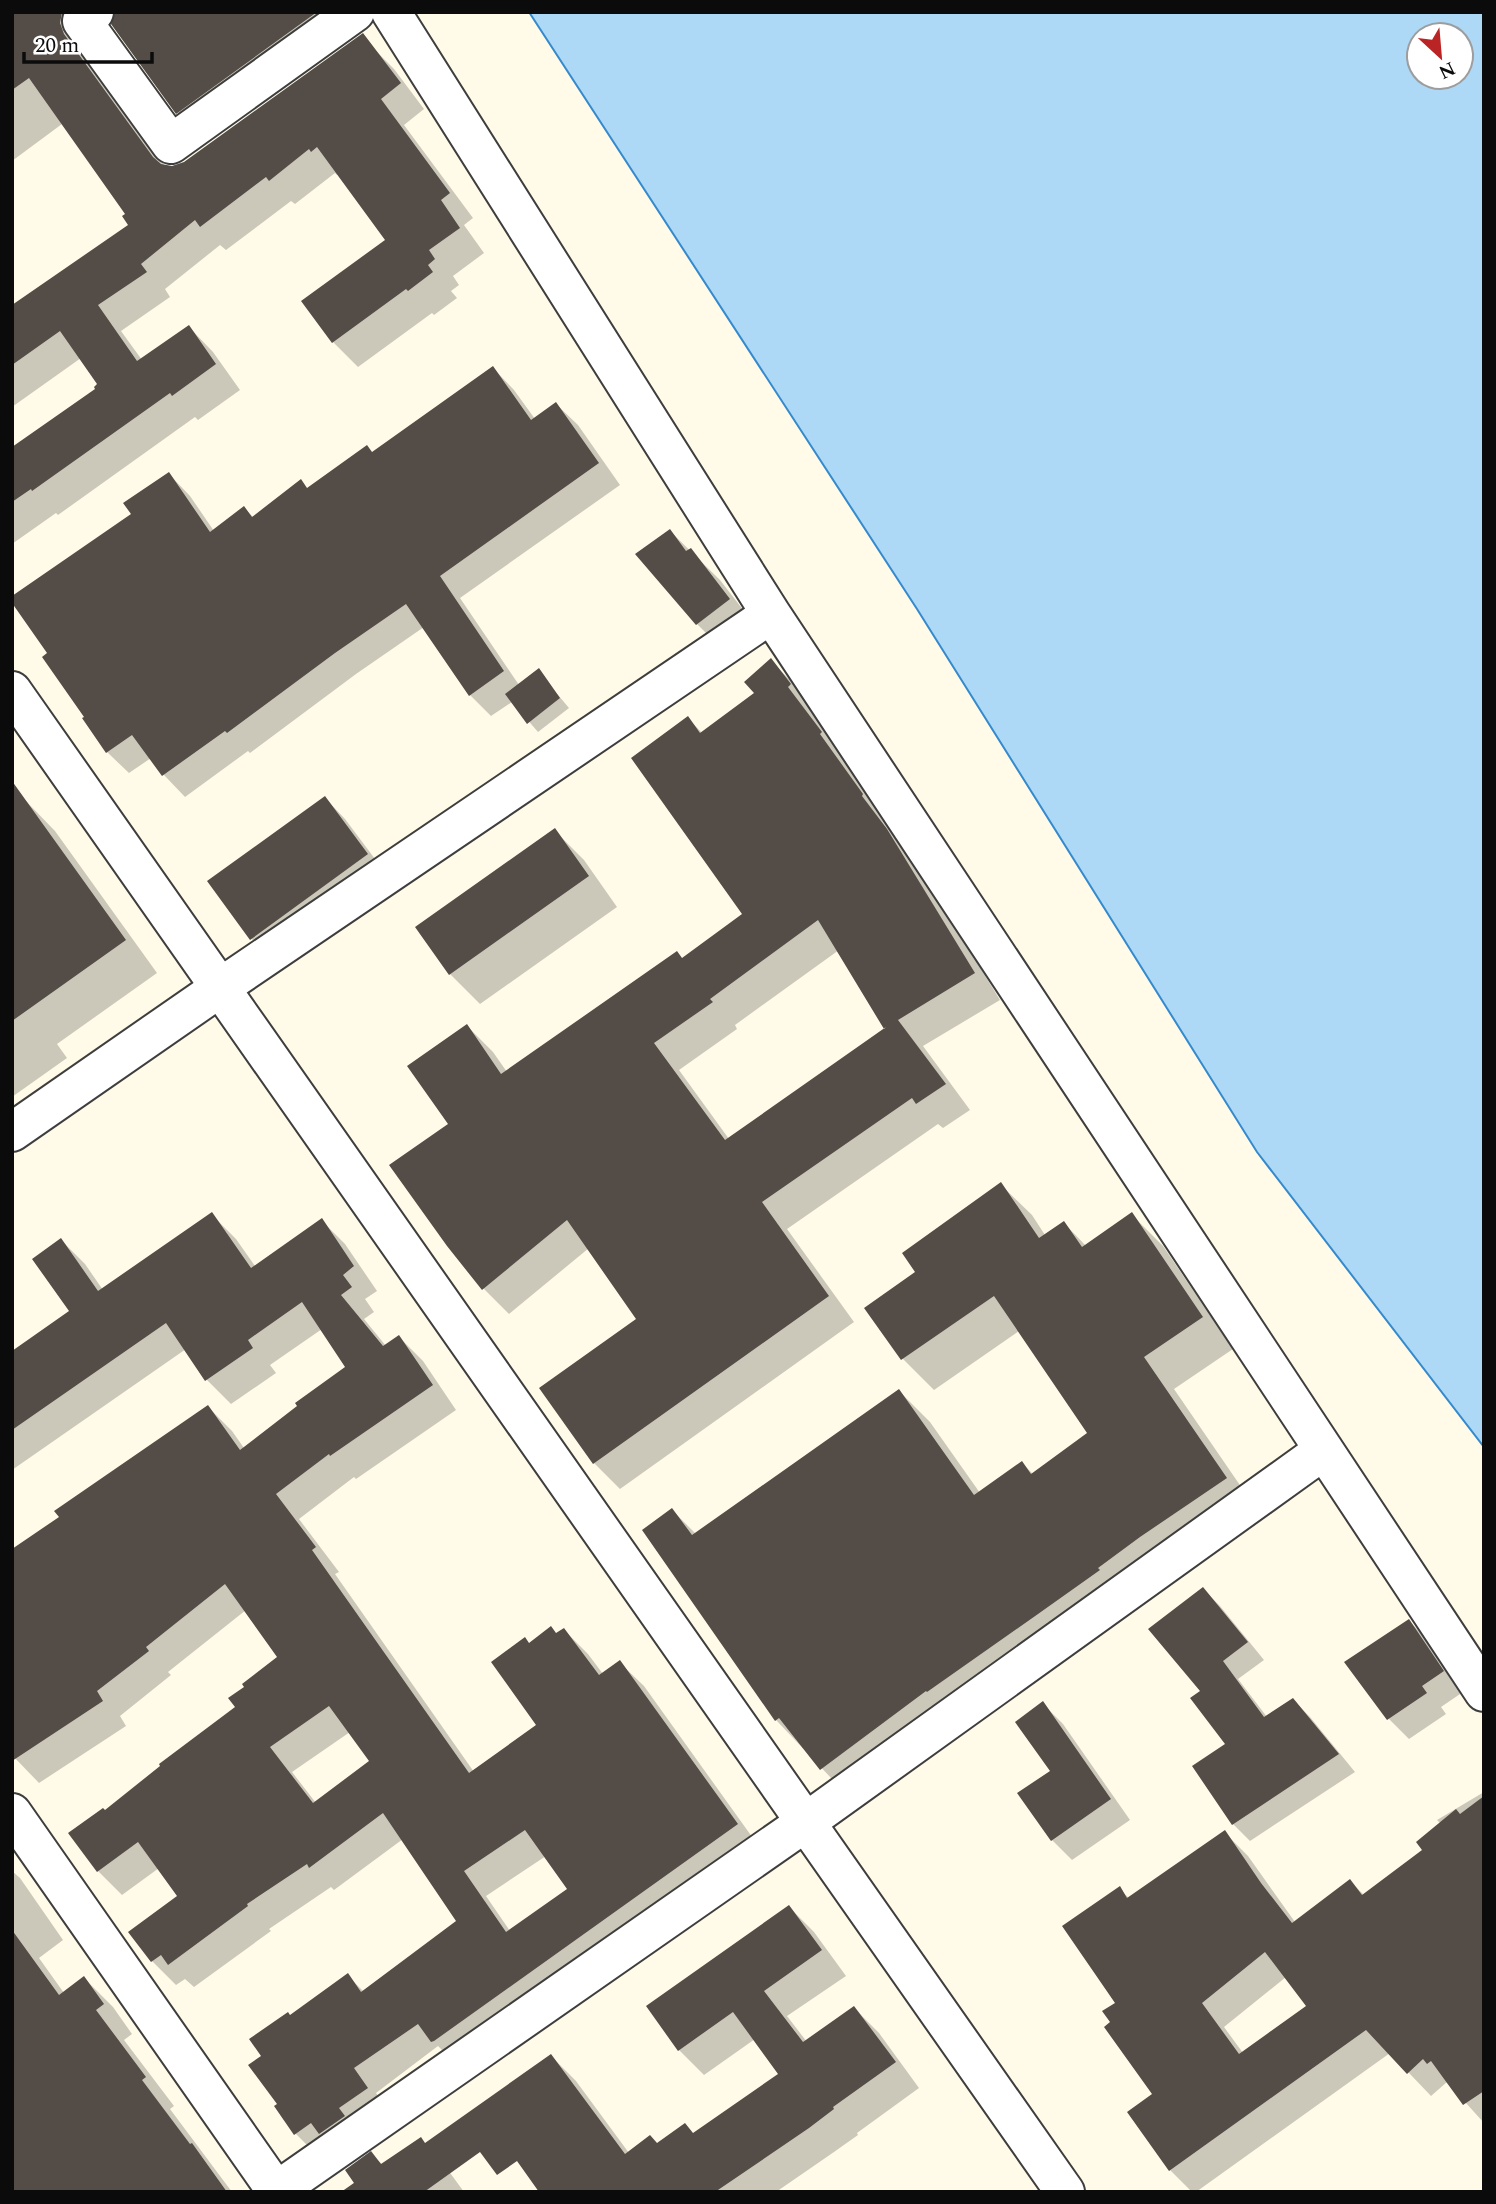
<svg xmlns="http://www.w3.org/2000/svg" width="1496" height="2204" viewBox="0 0 1496 2204" font-family="Spectral,serif">
<style>
.water{fill:#add8f6;stroke:#358acd;stroke-width:2;fill-rule:evenodd}
.shadow{fill:#0003;fill-rule:evenodd}
.building{fill:#534c47;fill-rule:evenodd}
.lines{fill:none;stroke-linecap:round;stroke-linejoin:round}
.minor-casing{stroke:#3e3e3e;stroke-width:42}
.tertiary-casing{stroke:#3e3e3e;stroke-width:42}
.minor{stroke:#fff;stroke-width:38}
.tertiary{stroke:#fff;stroke-width:38}
</style>
<rect width="100%" height="100%" fill="#fffbe8"/>
<path class="water" d="M 529,12 L 1484,12 L 1484,1447 L 1257,1152 L 917,609 ZM 1419,35 L 1461,35 L 1461,77 L 1419,77 Z"/>
<path class="shadow" d="M 12,12 L 359,12 L 202,137 L 177,112 L 117,14 L 106,19 L 89,61 L 165,166 L 173,168 L 185,163 L 369,44 L 394,69 L 424,109 L 404,125 L 473,218 L 464,225 L 484,253 L 453,276 L 459,285 L 451,291 L 457,298 L 434,315 L 432,313 L 358,367 L 333,342 L 387,240 L 338,174 L 337,175 L 335,173 L 295,204 L 291,201 L 226,250 L 220,245 L 165,289 L 170,297 L 121,331 L 142,360 L 189,327 L 213,352 L 240,390 L 198,420 L 195,417 L 58,515 L 56,513 L 12,544 L 12,450 L 97,390 L 100,385 L 81,358 L 12,407 L 12,309 L 131,226 L 127,214 L 62,124 L 12,161 Z
M 493,368 L 514,390 L 535,419 L 556,404 L 578,425 L 620,485 L 460,598 L 519,685 L 538,671 L 569,708 L 538,732 L 512,702 L 491,716 L 470,695 L 424,627 L 356,674 L 250,753 L 248,751 L 185,797 L 164,775 L 151,758 L 129,773 L 107,752 L 49,654 L 133,514 L 169,474 L 190,496 L 214,531 L 244,508 L 254,518 L 373,453 Z
M 670,531 L 720,580 L 758,629 L 727,654 L 697,624 Z
M 771,661 L 797,687 L 816,711 L 813,713 L 847,759 L 845,760 L 912,857 L 1000,1000 L 923,1046 L 970,1110 L 943,1128 L 938,1124 L 787,1229 L 854,1322 L 620,1489 L 594,1463 L 639,1319 L 589,1248 L 509,1314 L 484,1289 L 450,1125 L 467,1026 L 493,1052 L 507,1072 L 683,959 L 745,915 L 688,718 L 702,733 L 756,693 ZM 839,950 L 887,1029 L 729,1139 L 679,1070 L 737,1029 L 735,1025 Z
M 23,798 L 55,831 L 157,973 L 57,1044 L 67,1058 L 12,1097 L 12,807 Z
M 325,798 L 345,819 L 387,875 L 271,959 L 251,938 Z
M 554,830 L 584,860 L 617,907 L 480,1004 L 450,974 Z
M 1001,1185 L 1032,1215 L 1045,1235 L 1064,1223 L 1086,1246 L 1132,1215 L 1163,1246 L 1233,1349 L 1174,1389 L 1257,1510 L 852,1800 L 776,1720 L 672,1510 L 696,1534 L 899,1391 L 930,1422 L 980,1493 L 1022,1463 L 1033,1474 L 1089,1433 L 1019,1331 L 934,1390 L 903,1359 L 866,1308 L 918,1272 Z
M 212,1215 L 236,1239 L 255,1266 L 321,1220 L 345,1244 L 377,1291 L 365,1299 L 374,1312 L 364,1319 L 386,1346 L 399,1337 L 423,1361 L 456,1410 L 356,1479 L 354,1477 L 299,1519 L 339,1572 L 335,1574 L 474,1772 L 539,1726 L 530,1644 L 557,1635 L 564,1630 L 588,1654 L 603,1674 L 620,1663 L 644,1686 L 760,1848 L 457,2065 L 438,2046 L 376,2093 L 390,2113 L 320,2158 L 296,2134 L 276,2107 L 279,2105 L 263,2057 L 290,2017 L 348,1976 L 364,1992 L 459,1922 L 403,1839 L 334,1890 L 331,1887 L 269,1929 L 271,1931 L 194,1987 L 185,1979 L 176,1985 L 152,1961 L 179,1896 L 159,1868 L 122,1895 L 98,1871 L 71,1834 L 105,1812 L 238,1707 L 280,1658 L 246,1610 L 168,1672 L 171,1675 L 120,1716 L 126,1726 L 39,1783 L 12,1755 L 61,1517 L 208,1407 L 232,1431 L 244,1448 L 348,1368 L 322,1329 L 270,1365 L 276,1373 L 231,1404 L 207,1380 L 186,1349 L 12,1470 L 12,1353 L 71,1312 L 61,1240 L 85,1264 L 103,1290 ZM 350,1732 L 371,1762 L 316,1803 L 292,1772 ZM 546,1856 L 569,1889 L 510,1931 L 486,1896 Z
M 1203,1589 L 1220,1606 L 1264,1660 L 1238,1679 L 1267,1717 L 1293,1700 L 1310,1717 L 1355,1772 L 1250,1841 L 1233,1824 L 1194,1767 L 1227,1745 L 1202,1692 Z
M 1409,1621 L 1429,1641 L 1463,1692 L 1441,1707 L 1446,1714 L 1409,1739 L 1389,1719 Z
M 1043,1704 L 1063,1724 L 1130,1820 L 1072,1860 L 1052,1840 L 1019,1794 L 1052,1771 Z
M 1484,1792 L 1484,2123 L 1447,2082 L 1431,2096 L 1390,2053 L 1196,2192 L 1192,2192 L 1170,2170 L 1154,2095 L 1112,2023 L 1117,2003 L 1119,1889 L 1129,1898 L 1224,1832 L 1248,1856 L 1295,1922 L 1350,1881 L 1364,1895 L 1424,1850 L 1441,1824 L 1437,1820 ZM 1286,1977 L 1309,2006 L 1243,2053 L 1224,2027 Z
M 12,1871 L 20,1878 L 63,1940 L 39,1958 L 64,1993 L 84,1978 L 113,2007 L 132,2034 L 124,2040 L 174,2106 L 170,2109 L 232,2192 L 12,2192 Z
M 789,1907 L 814,1932 L 846,1976 L 787,2016 L 807,2042 L 854,2008 L 879,2033 L 919,2088 L 857,2133 L 858,2135 L 834,2152 L 776,2192 L 542,2192 L 551,2056 L 576,2081 L 629,2153 L 694,2134 L 781,2075 L 755,2039 L 704,2075 L 679,2050 Z
M 371,2154 L 383,2165 L 440,2159 L 464,2192 L 342,2192 L 355,2182 Z"/>
<path class="building" d="M 12,12 L 62,12 L 60,23 L 64,34 L 153,157 L 161,164 L 172,166 L 184,162 L 363,33 L 401,83 L 381,99 L 450,193 L 441,200 L 460,228 L 429,250 L 435,259 L 428,265 L 433,272 L 408,291 L 406,289 L 332,343 L 301,301 L 385,240 L 317,147 L 311,152 L 309,149 L 269,181 L 266,177 L 200,227 L 195,220 L 141,264 L 147,272 L 98,305 L 137,361 L 189,325 L 216,364 L 172,396 L 170,393 L 32,491 L 31,489 L 12,502 L 12,447 L 95,389 L 94,387 L 97,384 L 60,331 L 12,365 L 12,305 L 128,225 L 122,216 L 125,214 L 29,78 L 12,90 Z
M 115,12 L 317,12 L 176,114 L 111,24 Z
M 493,366 L 531,420 L 556,402 L 599,463 L 440,576 L 504,671 L 469,696 L 406,604 L 335,653 L 227,733 L 225,731 L 162,776 L 132,735 L 106,753 L 82,718 L 84,717 L 42,657 L 47,653 L 12,603 L 12,596 L 131,514 L 123,503 L 169,472 L 210,532 L 244,506 L 252,517 L 301,479 L 307,488 L 367,445 L 372,452 Z
M 670,529 L 686,551 L 691,548 L 730,599 L 696,625 L 635,554 Z
M 771,658 L 791,684 L 788,687 L 822,732 L 820,734 L 863,794 L 862,796 L 887,829 L 975,973 L 898,1020 L 946,1084 L 916,1104 L 912,1098 L 762,1202 L 829,1296 L 593,1464 L 539,1388 L 636,1319 L 567,1220 L 482,1290 L 447,1246 L 389,1165 L 448,1124 L 407,1066 L 467,1024 L 501,1074 L 677,951 L 682,958 L 742,914 L 631,758 L 688,716 L 700,733 L 754,693 L 744,682 ZM 818,920 L 884,1029 L 886,1027 L 725,1140 L 654,1043 L 713,1002 L 710,999 Z
M 539,668 L 560,698 L 527,724 L 505,694 Z
M 12,781 L 126,940 L 12,1021 Z
M 325,796 L 368,854 L 250,940 L 207,881 Z
M 555,828 L 589,876 L 449,975 L 415,927 Z
M 1001,1182 L 1039,1238 L 1064,1221 L 1082,1247 L 1132,1212 L 1203,1317 L 1144,1357 L 1227,1478 L 1140,1537 L 1098,1568 L 1100,1570 L 1038,1614 L 927,1692 L 926,1691 L 820,1770 L 779,1718 L 775,1721 L 642,1530 L 672,1508 L 692,1535 L 899,1389 L 974,1495 L 1022,1461 L 1031,1474 L 1087,1433 L 994,1296 L 901,1360 L 864,1308 L 915,1272 L 902,1253 Z
M 212,1212 L 251,1268 L 322,1218 L 354,1266 L 343,1275 L 352,1287 L 341,1295 L 383,1346 L 399,1335 L 433,1385 L 330,1456 L 329,1454 L 276,1494 L 316,1547 L 312,1550 L 469,1773 L 536,1725 L 491,1662 L 525,1637 L 529,1643 L 551,1626 L 556,1633 L 564,1628 L 599,1675 L 620,1660 L 738,1824 L 434,2041 L 431,2042 L 418,2024 L 354,2068 L 368,2088 L 339,2108 L 345,2116 L 319,2134 L 311,2123 L 294,2135 L 274,2106 L 277,2104 L 248,2065 L 261,2056 L 249,2039 L 288,2012 L 290,2015 L 348,1973 L 361,1992 L 456,1921 L 383,1813 L 309,1868 L 307,1864 L 247,1904 L 248,1906 L 168,1965 L 161,1955 L 151,1962 L 128,1932 L 177,1896 L 138,1842 L 97,1872 L 68,1833 L 103,1808 L 105,1810 L 160,1766 L 159,1764 L 235,1707 L 228,1698 L 244,1687 L 242,1684 L 277,1657 L 225,1584 L 146,1647 L 149,1651 L 97,1691 L 103,1701 L 12,1761 L 12,1549 L 59,1517 L 54,1511 L 208,1405 L 240,1450 L 297,1406 L 295,1403 L 345,1367 L 302,1302 L 248,1340 L 253,1348 L 205,1381 L 166,1323 L 12,1430 L 12,1351 L 69,1311 L 32,1259 L 61,1238 L 98,1291 ZM 329,1706 L 369,1761 L 313,1803 L 270,1747 ZM 525,1830 L 567,1889 L 506,1932 L 464,1871 Z
M 1203,1587 L 1248,1642 L 1223,1661 L 1264,1717 L 1293,1698 L 1339,1754 L 1232,1825 L 1192,1766 L 1225,1744 L 1190,1698 L 1200,1691 L 1148,1629 Z
M 1409,1619 L 1444,1671 L 1422,1686 L 1427,1693 L 1387,1720 L 1344,1662 Z
M 1043,1701 L 1111,1799 L 1051,1841 L 1017,1793 L 1050,1771 L 1015,1722 Z
M 1484,1796 L 1484,2091 L 1463,2105 L 1431,2061 L 1427,2064 L 1423,2059 L 1407,2074 L 1366,2030 L 1169,2171 L 1127,2112 L 1152,2094 L 1104,2027 L 1110,2022 L 1102,2011 L 1115,2003 L 1062,1926 L 1120,1886 L 1127,1898 L 1225,1830 L 1261,1883 L 1292,1923 L 1350,1879 L 1362,1895 L 1422,1850 L 1416,1842 L 1456,1809 L 1460,1814 ZM 1265,1952 L 1306,2006 L 1239,2054 L 1202,2003 Z
M 789,1905 L 822,1950 L 764,1991 L 803,2042 L 854,2006 L 896,2062 L 833,2107 L 834,2109 L 809,2128 L 715,2192 L 539,2192 L 517,2161 L 497,2175 L 480,2152 L 424,2192 L 341,2192 L 354,2183 L 345,2170 L 371,2151 L 381,2164 L 421,2137 L 425,2143 L 551,2054 L 625,2154 L 650,2135 L 657,2143 L 685,2123 L 693,2133 L 778,2074 L 733,2012 L 678,2051 L 646,2006 Z
M 12,1930 L 59,1995 L 84,1976 L 104,2004 L 96,2010 L 146,2077 L 142,2080 L 190,2144 L 192,2143 L 227,2192 L 12,2192 Z"/>
<g class="lines">
<g class="minor-casing">
<path id="minor" d="M 94,12 L 82,21 L 171,144 L 355,12
M 391,12 L 771,614 L 1484,1692
M 12,1132 L 221,987 L 771,614
M 12,1813 L 277,2192
M 275,2192 L 806,1822 L 1324,1450"/>
</g>
<g class="tertiary-casing">
<path id="tertiary" d="M 12,691 L 1065,2192"/>
</g>
<use href="#minor" class="minor"/>
<use href="#tertiary" class="tertiary"/>
</g>
<rect width="1496" height="2204" fill="none" stroke="#0b0b0b" stroke-width="28"/>
<g transform="translate(1440 56) rotate(154)"><circle r="33" fill="#ffffff" stroke="#9d9d9d" stroke-width="2"/>
<path d="M0-5L12 26L0 18L-12 26Z" fill="#ba2424"/>
<text y="-10" font-size="19" font-weight="bold" text-anchor="middle" fill="#0b0b0b">N</text>
</g>
<path d="M24 52v10h128v-10" fill="none" stroke="#0b0b0b" stroke-width="3.5"/>
<text x="35" y="52" font-size="21" fill="#0b0b0b" stroke="#ffffff" stroke-width="5" paint-order="stroke">20 m</text>
</svg>
